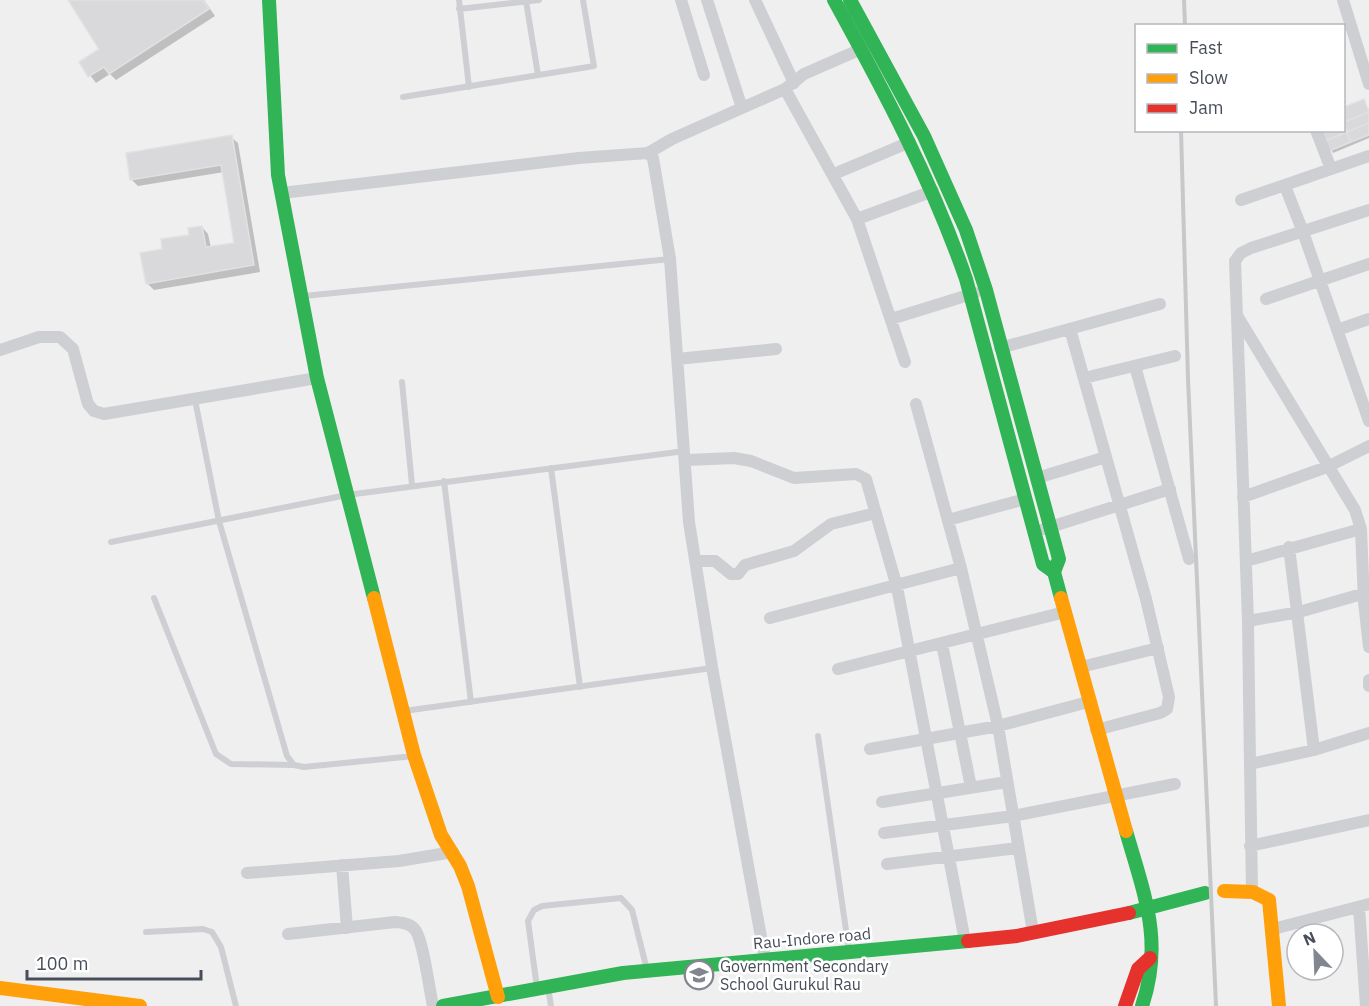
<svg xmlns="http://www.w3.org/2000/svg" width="1369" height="1006" viewBox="0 0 1369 1006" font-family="'IBM Plex Sans',sans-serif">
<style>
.shadow{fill:#0003}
.building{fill:#d9d8db;stroke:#e1e1e2;stroke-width:1.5}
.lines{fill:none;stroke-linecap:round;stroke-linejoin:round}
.lane{stroke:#cdcfd2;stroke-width:6}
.street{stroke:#cdcfd2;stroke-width:12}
.fast{stroke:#30b455;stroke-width:14}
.slow{stroke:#ff9f0a;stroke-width:14}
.jam{stroke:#e5322d;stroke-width:14}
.rail{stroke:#c6c8ca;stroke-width:4}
.labels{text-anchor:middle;stroke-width:5;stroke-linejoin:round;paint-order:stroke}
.street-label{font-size:16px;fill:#474e5a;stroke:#fff}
.poi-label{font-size:16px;fill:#474e5a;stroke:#fff;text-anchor:start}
</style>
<rect width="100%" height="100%" fill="#f0efef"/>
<path class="shadow" d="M 69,0 L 204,0 L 215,16 L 116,80 L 110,74 L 96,83 L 81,63 L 101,49 Z
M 1364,101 L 1369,110 L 1369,138 L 1333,153 L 1322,130 L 1344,130 L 1344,109 Z
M 231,137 L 238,143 L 260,272 L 154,290 L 147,283 L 164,250 L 202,227 L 208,234 L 211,248 L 236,244 L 224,172 L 138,186 L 132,180 Z"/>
<path class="building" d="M 68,0 L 203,0 L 209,9 L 109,74 L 104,67 L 88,77 L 79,62 L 99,49 Z
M 1364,99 L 1369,112 L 1344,122 L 1344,107 Z
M 1369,112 L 1369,123 L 1347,132 L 1344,122 Z
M 1344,123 L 1347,132 L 1325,141 L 1321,132 L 1344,130 Z
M 1369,123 L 1369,135 L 1351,142 L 1347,132 Z
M 1347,132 L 1351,142 L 1329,151 L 1325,141 Z
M 232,135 L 254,265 L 146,284 L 140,253 L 162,249 L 161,239 L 189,235 L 188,228 L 202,226 L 206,247 L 234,243 L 221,165 L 130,180 L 126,153 Z"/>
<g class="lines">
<path class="lane" d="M 459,0 L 469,87
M 526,1 L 538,75
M 459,9 L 539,0
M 403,97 L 594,66 L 583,0
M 304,296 L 670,259
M 402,382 L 412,485
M 195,400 L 219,521 L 287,756 L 294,765 L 304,767 L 414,756
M 551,468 L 580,687
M 444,481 L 471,702
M 111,542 L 347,495 L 685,451
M 154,598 L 216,754 L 231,764 L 294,765
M 404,711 L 712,668
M 818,736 L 849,951
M 146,932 L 203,929 L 212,932 L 221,947 L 236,1006
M 548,987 L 551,1006
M 537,988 L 528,921 L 534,910 L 542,906 L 621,898 L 632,910 L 647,970"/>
<path class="street" d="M 681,0 L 704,75
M 707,0 L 742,108
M 755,0 L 794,83
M 1343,0 L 1369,84
M 785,89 L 857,219 L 905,362
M 1316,130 L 1331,169
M 648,153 L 672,139 L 785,89 L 804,74 L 868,46
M 834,174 L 910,142
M 1285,186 L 1303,232 L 1369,421
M 282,193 L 579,158 L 648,153 L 653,158 L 670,259 L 689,522 L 712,667 L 765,959
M 1241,200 L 1369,156
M 857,219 L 933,191
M 1266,299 L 1369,264
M 1238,317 L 1355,510 L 1361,529 L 1364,602 L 1369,647
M 891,319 L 975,293
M 1070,329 L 1146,599 L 1169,697 L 1167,709 L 1160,713 L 1096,730
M 1337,330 L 1369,319
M 1000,348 L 1160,304
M 0,350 L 39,337 L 60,337 L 73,349 L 88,404 L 94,411 L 104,414 L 317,378
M 677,359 L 776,349
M 1135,366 L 1189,559
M 1084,378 L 1175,356
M 916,404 L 961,568 L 998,726 L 1033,932
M 687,460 L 734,458 L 751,461 L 794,478 L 856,474 L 866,479 L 897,587 L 965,941
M 1037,478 L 1106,457
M 1243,497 L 1327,467 L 1369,446
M 948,520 L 1025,499
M 1044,529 L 1170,489
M 1289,547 L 1314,750
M 695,561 L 715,561 L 731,574 L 738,574 L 745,565 L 794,551 L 831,524 L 876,513
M 1246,561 L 1361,529
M 770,618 L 961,568
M 1248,621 L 1299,612 L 1369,592
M 942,644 L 971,787
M 1081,667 L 1158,648
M 838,669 L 1065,612
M 1369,680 L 1369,686
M 870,749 L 998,726 L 1088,702
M 1250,764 L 1248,621 L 1235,261 L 1241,253 L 1251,248 L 1369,210
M 882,802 L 1007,782
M 884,833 L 1013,816 L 1175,784
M 1250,846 L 1369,820
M 887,864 L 1018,848
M 342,865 L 347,928
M 247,873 L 399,861 L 453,852
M 1252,891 L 1250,764 L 1314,750 L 1369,733
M 1359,907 L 1366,1006
M 1273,929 L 1369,904
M 288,934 L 395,922 C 403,923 411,923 416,931 C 424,945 429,988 433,1006"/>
<path class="fast" d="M 269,0 L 278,175 L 317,378 L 374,598
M 834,0 C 884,91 932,181 966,279 L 1043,564 L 1054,572 L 1061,598
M 850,0 L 924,136 L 966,230 L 986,290 L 1059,559 L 1054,572
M 1126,831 C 1144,894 1164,941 1142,1006
M 1129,913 L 1205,893
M 443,1006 L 623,973 L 968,941"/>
<path class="slow" d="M 374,598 L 414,755 L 441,835 L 460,866 L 468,886 L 498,997
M 1061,598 L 1126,831
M 1224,891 L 1253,892 L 1269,900 L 1279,1006
M 0,988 L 140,1006"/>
<path class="jam" d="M 968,941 L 1017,936 L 1129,913
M 1125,1006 L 1138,969 L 1150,958"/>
<path class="rail" d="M 1184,0 L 1185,26
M 1181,130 L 1188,379 L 1216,1006"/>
</g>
<defs>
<g id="school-ring" transform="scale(1.5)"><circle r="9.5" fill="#fff" stroke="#82868e" stroke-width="1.5"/><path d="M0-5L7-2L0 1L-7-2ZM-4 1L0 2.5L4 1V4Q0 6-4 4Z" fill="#82868e"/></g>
</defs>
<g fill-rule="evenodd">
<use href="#school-ring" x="699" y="975"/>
</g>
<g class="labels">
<g class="street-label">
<text transform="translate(812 938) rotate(-5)" y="6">Rau-Indore road</text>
</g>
<g class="poi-label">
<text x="720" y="972">Government Secondary<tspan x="720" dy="18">School Gurukul Rau</tspan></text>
</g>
</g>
<rect x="1135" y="24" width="210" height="108" fill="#ffffff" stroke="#b5b8bd" stroke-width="1.5"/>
<rect x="1147" y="44" width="30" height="9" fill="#30b455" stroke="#b5b8bd" stroke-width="1.5"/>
<text x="1189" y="54" font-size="18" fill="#474e5a">Fast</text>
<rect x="1147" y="74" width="30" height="9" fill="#ff9f0a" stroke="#b5b8bd" stroke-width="1.5"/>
<text x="1189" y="84" font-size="18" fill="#474e5a">Slow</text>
<rect x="1147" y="104" width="30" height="9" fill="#e5322d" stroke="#b5b8bd" stroke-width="1.5"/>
<text x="1189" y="114" font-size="18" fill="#474e5a">Jam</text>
<g transform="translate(1315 952) rotate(337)"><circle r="28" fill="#ffffff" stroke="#b5b8bd" stroke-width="1.5"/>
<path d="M0-4.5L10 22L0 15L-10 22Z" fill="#82868e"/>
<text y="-9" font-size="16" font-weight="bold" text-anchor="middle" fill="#474e5a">N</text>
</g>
<path d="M27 970v9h174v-9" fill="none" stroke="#474e5a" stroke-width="3"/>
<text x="36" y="970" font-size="18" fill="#474e5a" stroke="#ffffff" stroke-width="4.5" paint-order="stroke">100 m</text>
</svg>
